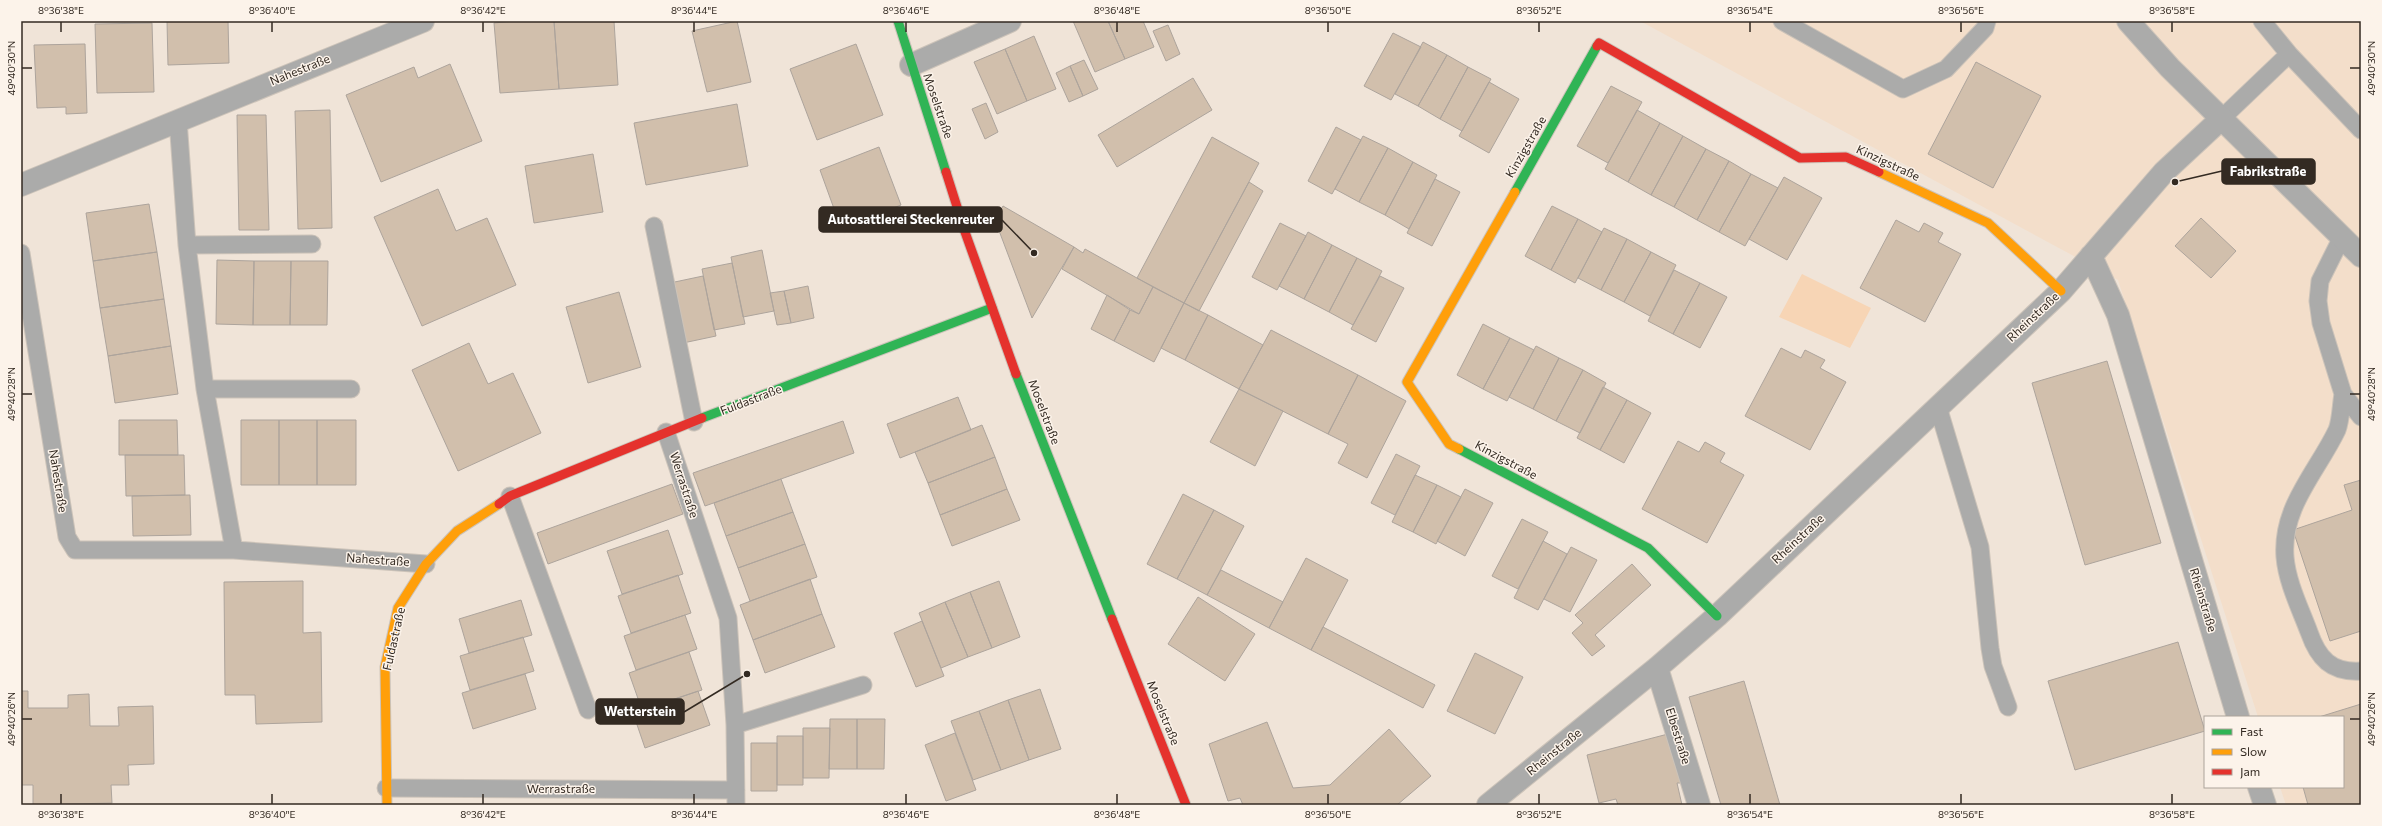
<svg xmlns="http://www.w3.org/2000/svg" width="2382" height="826" viewBox="0 0 2382 826" font-family="Commissioner,sans-serif">
<style>
.built{fill:#f3deca}
.green{fill:#f7d5b5}
.building{fill:#d1bfac;stroke:#ada49c}
.lines{fill:none;stroke-linecap:round;stroke-linejoin:round}
.lane-casing{stroke:#ccc3b9;stroke-width:19}
.street-casing{stroke:#ccc3b9;stroke-width:24}
.fast-casing{stroke:#ccc3b9;stroke-width:11}
.slow-casing{stroke:#ccc3b9;stroke-width:11}
.jam-casing{stroke:#ccc3b9;stroke-width:11}
.lane{stroke:#ababaa;stroke-width:17}
.street{stroke:#ababaa;stroke-width:22}
.fast{stroke:#30b455;stroke-width:9}
.slow{stroke:#ff9f0a;stroke-width:9}
.jam{stroke:#e5322d;stroke-width:9}
.ticks{fill:none;stroke:#332a22;stroke-width:1.5}
.labels{text-anchor:middle;stroke-width:3;stroke-linejoin:round;paint-order:stroke}
.street-label{font-size:12px;fill:#332a22;stroke:#fcf3ea}
.leader{fill:none;stroke:#332a22;stroke-width:1.5}
.callout-dot{fill:#332a22;stroke:#fcf3ea;stroke-width:1.5}
.callout{fill:#332a22;stroke:#332a22;stroke-width:1.5}
.callout-label{font-size:13px;text-anchor:middle;font-weight:bold;fill:#fff}
.neatline{fill:none;stroke:#332a22;stroke-width:1.5}
.ticks-label{font-size:10px;text-anchor:middle;fill:#332a22}
</style>
<rect width="100%" height="100%" fill="#f0e4d8"/>
<path class="built" d="M 1640,21 L 2361,21 L 2361,805 L 2286,805 L 2280,787 L 2343,787 L 2343,717 L 2258,717 L 2118,280 Z"/>
<path class="green" d="M 1802,274 L 1871,308 L 1850,348 L 1779,317 Z"/>
<path class="building" d="M 167,21 L 228,21 L 229,63 L 168,65 Z
M 514,21 L 554,21 L 559,89 L 500,93 L 494,23 Z
M 554,21 L 614,21 L 618,85 L 559,89 Z
M 737,21 L 751,82 L 707,92 L 692,31 Z
M 1073,21 L 1108,21 L 1125,59 L 1095,72 Z
M 1108,21 L 1143,21 L 1154,47 L 1125,59 Z
M 152,23 L 154,92 L 97,93 L 95,24 Z
M 1168,25 L 1180,54 L 1166,61 L 1153,31 Z
M 1393,33 L 1421,47 L 1391,100 L 1364,86 Z
M 1034,36 L 1056,89 L 1027,101 L 1005,49 Z
M 1423,42 L 1447,55 L 1418,106 L 1395,94 Z
M 85,44 L 87,113 L 66,114 L 66,107 L 37,108 L 34,45 Z
M 856,44 L 883,115 L 817,140 L 790,69 Z
M 1005,49 L 1027,101 L 997,114 L 974,62 Z
M 1447,55 L 1468,67 L 1440,119 L 1418,106 Z
M 1084,60 L 1098,89 L 1083,96 L 1070,66 Z
M 1976,62 L 2041,96 L 1993,188 L 1928,154 Z
M 450,64 L 482,141 L 381,182 L 346,95 L 414,67 L 418,78 Z
M 1070,66 L 1083,96 L 1069,102 L 1056,73 Z
M 1468,67 L 1491,79 L 1462,131 L 1440,119 Z
M 1193,78 L 1212,110 L 1117,167 L 1098,135 Z
M 1489,82 L 1519,99 L 1489,153 L 1459,136 Z
M 1611,86 L 1642,102 L 1608,163 L 1577,146 Z
M 986,103 L 998,132 L 985,139 L 972,109 Z
M 737,104 L 748,166 L 646,185 L 634,123 Z
M 330,110 L 332,228 L 298,229 L 295,111 Z
M 1637,110 L 1660,123 L 1628,182 L 1605,169 Z
M 237,115 L 266,115 L 269,230 L 239,230 Z
M 1660,123 L 1683,136 L 1651,195 L 1628,182 Z
M 1336,127 L 1361,140 L 1332,194 L 1308,181 Z
M 1363,136 L 1388,148 L 1359,202 L 1335,189 Z
M 1683,136 L 1706,149 L 1674,207 L 1651,195 Z
M 1212,137 L 1259,163 L 1184,303 L 1137,278 Z
M 879,147 L 901,205 L 841,228 L 820,170 Z
M 1388,148 L 1413,162 L 1385,215 L 1359,202 Z
M 1706,149 L 1729,161 L 1697,220 L 1674,207 Z
M 593,154 L 603,212 L 534,223 L 525,166 Z
M 1729,161 L 1751,174 L 1719,232 L 1697,220 Z
M 1413,162 L 1437,175 L 1409,229 L 1385,215 Z
M 1751,174 L 1778,188 L 1745,246 L 1719,232 Z
M 1784,177 L 1822,198 L 1787,260 L 1749,239 Z
M 1435,179 L 1460,192 L 1432,246 L 1407,233 Z
M 1249,182 L 1263,191 L 1199,311 L 1184,303 Z
M 438,189 L 456,231 L 487,218 L 516,285 L 422,326 L 374,217 Z
M 149,204 L 157,252 L 93,261 L 86,213 Z
M 1003,206 L 1074,247 L 1032,318 L 995,220 Z
M 1552,206 L 1578,219 L 1551,270 L 1525,256 Z
M 2201,218 L 2236,251 L 2211,278 L 2175,246 Z
M 1578,219 L 1602,232 L 1575,283 L 1551,270 Z
M 1896,220 L 1919,232 L 1924,223 L 1943,233 L 1938,242 L 1961,254 L 1925,322 L 1860,288 Z
M 1280,223 L 1306,236 L 1277,290 L 1252,277 Z
M 1604,228 L 1627,239 L 1601,290 L 1578,278 Z
M 1308,232 L 1332,245 L 1304,299 L 1279,286 Z
M 1627,239 L 1651,252 L 1624,302 L 1601,290 Z
M 1332,245 L 1357,258 L 1329,312 L 1304,299 Z
M 1074,247 L 1083,253 L 1085,249 L 1153,287 L 1139,314 L 1062,269 Z
M 762,250 L 774,311 L 743,317 L 731,257 Z
M 157,252 L 164,299 L 100,308 L 93,261 Z
M 1651,252 L 1676,265 L 1650,316 L 1624,302 Z
M 1357,258 L 1382,271 L 1353,325 L 1329,312 Z
M 217,260 L 254,261 L 253,325 L 216,324 Z
M 254,261 L 291,261 L 290,325 L 253,325 Z
M 291,261 L 328,261 L 327,325 L 290,325 Z
M 732,263 L 745,324 L 714,330 L 702,269 Z
M 1674,270 L 1700,283 L 1673,334 L 1648,321 Z
M 703,276 L 716,336 L 683,343 L 670,283 Z
M 1380,276 L 1404,288 L 1376,342 L 1351,329 Z
M 1700,283 L 1727,297 L 1700,348 L 1673,334 Z
M 808,286 L 814,318 L 791,323 L 784,291 Z
M 1153,287 L 1184,303 L 1154,362 L 1114,341 L 1130,310 L 1139,314 Z
M 784,291 L 791,323 L 777,325 L 770,293 Z
M 619,292 L 641,367 L 588,383 L 566,307 Z
M 1107,295 L 1130,310 L 1114,341 L 1091,329 Z
M 164,299 L 171,346 L 108,356 L 100,308 Z
M 1184,303 L 1208,315 L 1185,360 L 1161,348 Z
M 1208,315 L 1263,345 L 1239,389 L 1185,360 Z
M 1483,324 L 1510,338 L 1483,389 L 1457,375 Z
M 1271,330 L 1358,375 L 1328,434 L 1239,389 Z
M 1510,338 L 1534,350 L 1507,401 L 1483,389 Z
M 469,343 L 488,384 L 513,373 L 541,433 L 458,471 L 412,370 Z
M 171,346 L 178,394 L 115,403 L 108,356 Z
M 1536,346 L 1559,358 L 1533,409 L 1509,397 Z
M 1781,348 L 1801,358 L 1805,350 L 1825,360 L 1820,368 L 1846,382 L 1810,450 L 1745,416 Z
M 1559,358 L 1583,370 L 1556,421 L 1533,409 Z
M 2107,361 L 2161,543 L 2085,565 L 2032,383 Z
M 1583,370 L 1606,383 L 1580,433 L 1556,421 Z
M 1358,375 L 1406,401 L 1367,478 L 1338,463 L 1348,444 L 1328,434 Z
M 1603,387 L 1627,400 L 1600,450 L 1577,438 Z
M 1239,389 L 1283,411 L 1255,466 L 1210,442 Z
M 958,397 L 971,430 L 900,458 L 887,424 Z
M 1627,400 L 1651,413 L 1624,463 L 1600,450 Z
M 119,420 L 177,420 L 178,455 L 119,455 Z
M 241,420 L 279,420 L 279,485 L 241,485 Z
M 279,420 L 317,420 L 317,485 L 279,485 Z
M 317,420 L 356,420 L 356,485 L 317,485 Z
M 843,421 L 854,453 L 705,506 L 693,473 Z
M 982,425 L 995,457 L 928,483 L 915,452 Z
M 1678,441 L 1699,452 L 1705,442 L 1725,453 L 1720,462 L 1744,475 L 1707,543 L 1642,509 Z
M 1396,454 L 1420,466 L 1395,515 L 1371,503 Z
M 125,455 L 184,455 L 185,495 L 126,496 Z
M 995,457 L 1007,489 L 940,515 L 928,483 Z
M 1415,475 L 1437,485 L 1413,532 L 1392,522 Z
M 781,479 L 793,512 L 726,536 L 714,503 Z
M 2361,480 L 2361,631 L 2330,641 L 2293,530 L 2352,510 L 2344,485 Z
M 672,484 L 683,514 L 548,564 L 537,533 Z
M 1437,485 L 1461,497 L 1436,544 L 1413,532 Z
M 1007,489 L 1020,520 L 952,546 L 940,515 Z
M 1465,489 L 1493,503 L 1465,556 L 1437,541 Z
M 1183,494 L 1214,510 L 1177,579 L 1147,564 Z
M 190,495 L 191,535 L 133,536 L 132,496 Z
M 1214,510 L 1244,526 L 1207,595 L 1177,579 Z
M 793,512 L 805,544 L 738,568 L 726,536 Z
M 1522,519 L 1548,532 L 1518,589 L 1492,576 Z
M 668,530 L 683,574 L 622,594 L 607,551 Z
M 1543,541 L 1567,554 L 1538,610 L 1514,598 Z
M 805,544 L 817,577 L 750,601 L 738,568 Z
M 1571,547 L 1597,560 L 1570,612 L 1544,599 Z
M 1306,558 L 1348,580 L 1311,650 L 1269,628 Z
M 1632,564 L 1651,585 L 1595,635 L 1605,646 L 1592,656 L 1572,633 L 1583,623 L 1575,615 Z
M 1221,570 L 1283,602 L 1269,628 L 1207,595 Z
M 678,575 L 691,613 L 631,633 L 618,596 Z
M 810,579 L 822,614 L 753,640 L 740,605 Z
M 303,581 L 303,633 L 321,632 L 322,722 L 256,724 L 255,695 L 225,695 L 224,582 Z
M 999,581 L 1020,637 L 992,648 L 970,592 Z
M 970,592 L 992,648 L 968,657 L 945,602 Z
M 1198,597 L 1255,634 L 1225,681 L 1168,644 Z
M 521,600 L 532,635 L 469,653 L 459,619 Z
M 945,602 L 968,657 L 941,668 L 919,613 Z
M 822,614 L 835,647 L 765,673 L 753,640 Z
M 685,615 L 697,649 L 636,670 L 624,636 Z
M 922,621 L 944,676 L 916,687 L 894,633 Z
M 1323,627 L 1435,685 L 1423,708 L 1311,650 Z
M 523,637 L 534,671 L 470,690 L 460,656 Z
M 2178,642 L 2205,731 L 2075,770 L 2048,681 Z
M 689,652 L 702,690 L 642,710 L 629,673 Z
M 1475,653 L 1523,677 L 1495,734 L 1447,711 Z
M 525,674 L 536,709 L 473,729 L 462,693 Z
M 1744,681 L 1780,805 L 1721,805 L 1689,697 Z
M 1040,689 L 1061,749 L 1029,760 L 1008,700 Z
M 21,691 L 28,691 L 28,708 L 68,708 L 68,695 L 89,694 L 90,726 L 119,726 L 118,707 L 153,706 L 154,764 L 128,765 L 129,785 L 111,785 L 112,803 L 33,805 L 33,785 L 21,785 Z
M 698,691 L 710,725 L 645,748 L 633,713 Z
M 1008,700 L 1029,760 L 1001,770 L 979,711 Z
M 2361,704 L 2361,805 L 2308,805 L 2303,787 L 2343,787 L 2343,717 L 2319,717 Z
M 979,711 L 1001,770 L 973,780 L 951,721 Z
M 830,719 L 857,719 L 857,769 L 829,769 Z
M 857,719 L 885,719 L 884,769 L 857,769 Z
M 1267,722 L 1293,788 L 1330,785 L 1389,729 L 1431,776 L 1397,805 L 1243,805 L 1240,798 L 1228,801 L 1209,744 Z
M 803,728 L 830,728 L 829,778 L 803,778 Z
M 955,733 L 976,790 L 946,801 L 925,745 Z
M 1668,734 L 1681,783 L 1677,783 L 1682,805 L 1618,805 L 1616,799 L 1599,803 L 1587,755 Z
M 777,736 L 803,736 L 803,785 L 777,785 Z
M 751,743 L 777,743 L 777,791 L 751,791 Z"/>
<g class="lines">
<g class="lane-casing">
<path id="lane" d="M 1782,21 L 1903,89 L 1946,69 L 1985,28 L 1987,21
M 2262,21 L 2289,54 L 2361,130
M 2221,119 L 2289,54
M 178,120 L 187,245 L 205,389 L 234,550
M 654,226 L 694,422
M 2342,237 L 2320,281 L 2318,301 L 2321,323 L 2343,394 L 2361,417
M 187,245 L 312,244
M 21,253 L 67,537 L 75,550 L 234,550 L 426,564
M 205,389 L 351,389
M 2343,394 C 2341,405 2341,420 2337,430 C 2317,472 2281,507 2285,557 C 2287,582 2300,608 2309,632 C 2318,658 2331,673 2361,671
M 1938,407 L 1980,547 L 1990,648 L 1993,666 L 2008,707
M 666,432 L 728,618 L 735,725 L 736,805
M 510,496 L 588,710
M 735,725 L 863,685
M 386,788 L 736,790"/>
</g>
<g class="street-casing">
<path id="street" d="M 2128,21 L 2170,68 L 2361,256
M 911,65 L 1010,21
M 21,185 L 423,21
M 2091,256 L 2118,315 L 2238,717
M 1657,668 L 1699,805
M 2259,787 L 2265,805
M 1488,805 L 1657,668 L 1717,616 L 2061,291 L 2164,172 L 2221,119"/>
</g>
<g class="fast-casing">
<path id="fast" d="M 898,21 L 946,172
M 1515,192 L 1597,46
M 1016,374 L 1112,619
M 702,418 L 992,308
M 1459,449 L 1648,548 L 1717,616"/>
</g>
<g class="slow-casing">
<path id="slow" d="M 1879,172 L 1988,223 L 2061,291
M 1459,449 L 1449,444 L 1407,382 L 1515,192
M 387,805 L 385,667 L 398,608 L 426,564 L 457,531 L 499,504"/>
</g>
<g class="jam-casing">
<path id="jam" d="M 1597,46 L 1599,43 L 1800,158 L 1846,157 L 1879,172
M 946,172 L 965,232 L 1016,374
M 499,504 L 510,496 L 702,418
M 1112,619 L 1186,805"/>
</g>
<use href="#lane" class="lane"/>
<use href="#street" class="street"/>
<use href="#fast" class="fast"/>
<use href="#slow" class="slow"/>
<use href="#jam" class="jam"/>
</g>
<path class="ticks" d="M 61,22 L 61,32M 272,22 L 272,32M 483,22 L 483,32M 694,22 L 694,32M 906,22 L 906,32M 1117,22 L 1117,32M 1328,22 L 1328,32M 1539,22 L 1539,32M 1750,22 L 1750,32M 1961,22 L 1961,32M 2172,22 L 2172,32M 22,68 L 32,68M 2350,68 L 2360,68M 22,394 L 32,394M 2350,394 L 2360,394M 22,719 L 32,719M 2350,719 L 2360,719M 61,794 L 61,804M 272,794 L 272,804M 483,794 L 483,804M 694,794 L 694,804M 906,794 L 906,804M 1117,794 L 1117,804M 1328,794 L 1328,804M 1539,794 L 1539,804M 1750,794 L 1750,804M 1961,794 L 1961,804M 2172,794 L 2172,804"/>
<g class="labels">
<g class="street-label">
<text transform="translate(300 70) rotate(-22)" y="4">Nahestraße</text>
<text transform="translate(938 106) rotate(71)" y="4">Moselstraße</text>
<text transform="translate(1526 147) rotate(-60)" y="4">Kinzigstraße</text>
<text transform="translate(1888 163) rotate(25)" y="4">Kinzigstraße</text>
<text transform="translate(2033 317) rotate(-43)" y="4">Rheinstraße</text>
<text transform="translate(751 400) rotate(-21)" y="4">Fuldastraße</text>
<text transform="translate(1044 412) rotate(69)" y="4">Moselstraße</text>
<text transform="translate(1506 460) rotate(28)" y="4">Kinzigstraße</text>
<text transform="translate(58 481) rotate(81)" y="4">Nahestraße</text>
<text transform="translate(684 485) rotate(72)" y="4">Werrastraße</text>
<text transform="translate(1798 539) rotate(-43)" y="4">Rheinstraße</text>
<text transform="translate(378 560) rotate(4)" y="4">Nahestraße</text>
<text transform="translate(2203 600) rotate(73)" y="4">Rheinstraße</text>
<text transform="translate(394 639) rotate(-77)" y="4">Fuldastraße</text>
<text transform="translate(1163 713) rotate(68)" y="4">Moselstraße</text>
<text transform="translate(1678 736) rotate(73)" y="4">Elbestraße</text>
<text transform="translate(1554 752) rotate(-39)" y="4">Rheinstraße</text>
<text x="561" y="793">Werrastraße</text>
</g>
</g>
<path class="leader" d="M2175 182L2222 171M1034 253L1002 220M747 674L684 712"/>
<g class="callout-dot">
<circle cx="2175" cy="182" r="4"/>
<circle cx="1034" cy="253" r="4"/>
<circle cx="747" cy="674" r="4"/>
</g>
<g class="callout">
<rect x="2222" y="159" width="93" height="25" rx="4"/>
<rect x="819" y="207" width="183" height="25" rx="4"/>
<rect x="596" y="699" width="88" height="25" rx="4"/>
</g>
<g class="callout-label">
<text x="2268" y="176">Fabrikstraße</text>
<text x="911" y="224">Autosattlerei Steckenreuter</text>
<text x="640" y="716">Wetterstein</text>
</g>
<rect width="2382" height="826" fill="none" stroke="#fcf3ea" stroke-width="44"/>
<rect x="2204" y="716" width="140" height="72" fill="#fcf3ea" stroke="#aca39a"/>
<rect x="2212" y="729" width="20" height="6" fill="#30b455" stroke="#aca39a"/>
<text x="2240" y="736" font-size="12" fill="#332a22">Fast</text>
<rect x="2212" y="749" width="20" height="6" fill="#ff9f0a" stroke="#aca39a"/>
<text x="2240" y="756" font-size="12" fill="#332a22">Slow</text>
<rect x="2212" y="769" width="20" height="6" fill="#e5322d" stroke="#aca39a"/>
<text x="2240" y="776" font-size="12" fill="#332a22">Jam</text>
<rect x="22" y="22" width="2338" height="782" class="neatline"/>
<g class="ticks-label">
<text x="61" y="14">8°36'38"E</text>
<text x="272" y="14">8°36'40"E</text>
<text x="483" y="14">8°36'42"E</text>
<text x="694" y="14">8°36'44"E</text>
<text x="906" y="14">8°36'46"E</text>
<text x="1117" y="14">8°36'48"E</text>
<text x="1328" y="14">8°36'50"E</text>
<text x="1539" y="14">8°36'52"E</text>
<text x="1750" y="14">8°36'54"E</text>
<text x="1961" y="14">8°36'56"E</text>
<text x="2172" y="14">8°36'58"E</text>
<text transform="translate(11 68) rotate(-90)" y="4">49°40'30"N</text>
<text transform="translate(2371 68) rotate(-90)" y="4">49°40'30"N</text>
<text transform="translate(11 394) rotate(-90)" y="4">49°40'28"N</text>
<text transform="translate(2371 394) rotate(-90)" y="4">49°40'28"N</text>
<text transform="translate(11 719) rotate(-90)" y="4">49°40'26"N</text>
<text transform="translate(2371 719) rotate(-90)" y="4">49°40'26"N</text>
<text x="61" y="818">8°36'38"E</text>
<text x="272" y="818">8°36'40"E</text>
<text x="483" y="818">8°36'42"E</text>
<text x="694" y="818">8°36'44"E</text>
<text x="906" y="818">8°36'46"E</text>
<text x="1117" y="818">8°36'48"E</text>
<text x="1328" y="818">8°36'50"E</text>
<text x="1539" y="818">8°36'52"E</text>
<text x="1750" y="818">8°36'54"E</text>
<text x="1961" y="818">8°36'56"E</text>
<text x="2172" y="818">8°36'58"E</text>
</g>
</svg>
